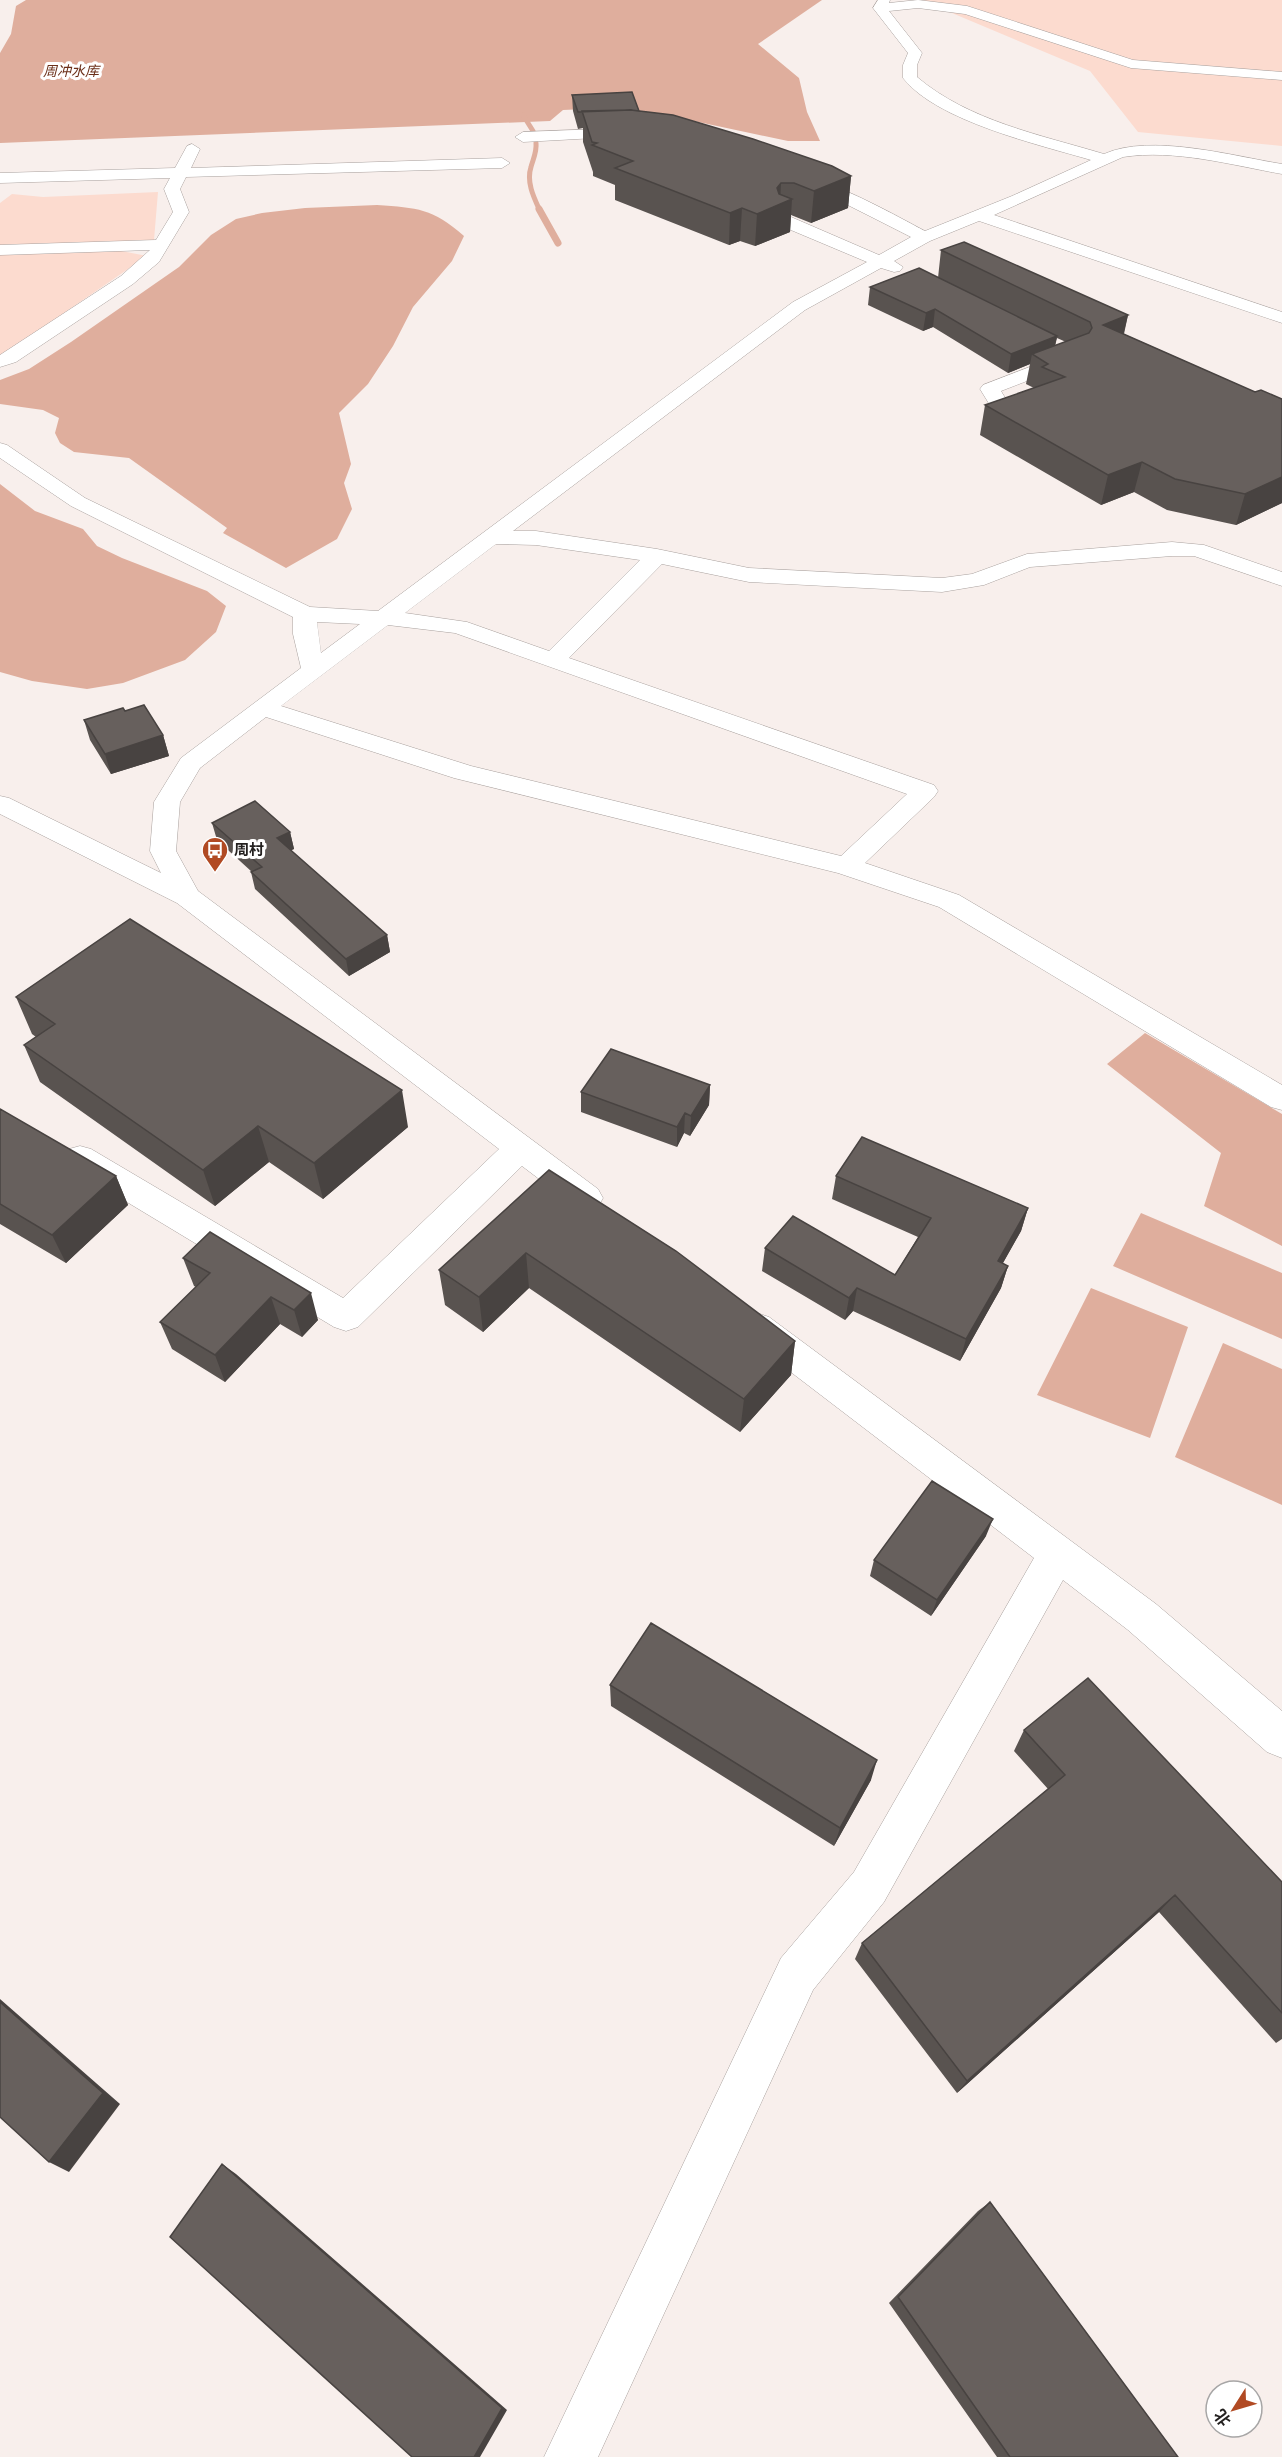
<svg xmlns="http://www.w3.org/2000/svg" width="1282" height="2457" viewBox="0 0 1282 2457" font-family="'Asap Condensed','Noto Sans SC',sans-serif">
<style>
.green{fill:#fcdbcf}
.water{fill:#dfae9d}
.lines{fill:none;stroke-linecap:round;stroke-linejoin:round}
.stream-far1{stroke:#dfae9d;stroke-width:5}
.stream{stroke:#dfae9d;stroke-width:7}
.minor-casing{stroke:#a9a19e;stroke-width:1}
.minor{fill:#fff;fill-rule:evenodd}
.wall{fill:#595350;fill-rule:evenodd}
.shaded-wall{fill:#484341}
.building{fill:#67605d;stroke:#484341;stroke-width:1.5}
.labels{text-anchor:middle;stroke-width:6;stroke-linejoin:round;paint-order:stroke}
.far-water-label{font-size:14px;font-style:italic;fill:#6b2f19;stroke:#fff}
.poi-label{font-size:15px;font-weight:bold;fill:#242120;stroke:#fff;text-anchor:start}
</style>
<rect width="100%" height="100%" fill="#f8efec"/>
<path class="green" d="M 921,0 L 1282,0 L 1282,146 L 1138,132 L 1090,71 Z
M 158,192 L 154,240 L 0,248 L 0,203 L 12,194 L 43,197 Z
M 106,248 L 147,256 L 0,357 L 0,251 Z"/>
<path class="water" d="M 26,0 L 822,0 L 758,44 L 799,78 L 807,112 L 820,141 L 788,141 L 661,114 L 637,114 L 633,107 L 563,110 L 550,121 L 0,143 L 0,53 L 11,34 L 16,6 Z
M 377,205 C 418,208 432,208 464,236 L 452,261 L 413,307 L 393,346 L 368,384 L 339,413 L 351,464 L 344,483 L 352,509 L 337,539 L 286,568 L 223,533 L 227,528 L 129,458 L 74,452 L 60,443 L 55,433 L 59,418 L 43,410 L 0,404 L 0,380 L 29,369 L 71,342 L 179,267 L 211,235 L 236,219 L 262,213 L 305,208 Z
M 0,484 L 35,511 L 83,529 L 97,546 L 122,558 L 207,591 L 226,606 L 216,632 L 185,660 L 123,683 L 87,689 L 32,681 L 0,672 Z
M 1145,1033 L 1282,1114 L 1282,1246 L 1204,1206 L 1221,1153 L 1107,1064 Z
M 1141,1213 L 1282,1273 L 1282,1339 L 1113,1266 Z
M 1091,1288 L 1188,1327 L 1150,1438 L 1037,1395 Z
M 1223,1343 L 1282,1369 L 1282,1505 L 1175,1457 Z"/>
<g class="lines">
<path class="stream-far1" d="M 523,115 L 533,131
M 536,143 C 537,152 533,159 531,167 C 526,182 534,198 540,211"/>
<path class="stream" d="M 539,209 L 558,243"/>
<g class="minor-casing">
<path id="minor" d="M 878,0 L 890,0 L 889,3 L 918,0 L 967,6 L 1133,60 L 1282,72 L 1282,80 L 1131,68 L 965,14 L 918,8 L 889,11 L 922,53 L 917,65 L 917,77 C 969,121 1041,135 1104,154 C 1150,133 1233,156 1282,164 L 1282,174 C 1231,165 1175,149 1123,157 L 994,215 L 1282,312 L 1282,323 L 979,221 L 930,241 L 894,261 L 903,267 L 900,271 L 894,272 L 881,268 L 805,310 L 513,531 L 536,531 L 657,549 L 749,568 L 942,578 L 972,574 L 1027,554 L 1172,542 L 1204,545 L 1282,572 L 1282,586 L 1194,556 L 1172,556 L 1030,567 L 984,585 L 942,592 L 749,582 L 662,564 L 569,658 L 934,785 L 938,791 L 934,797 L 865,863 L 959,895 L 1282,1085 L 1282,1110 L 1271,1107 L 939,907 L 838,873 L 454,778 L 266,717 L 200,768 L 180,802 L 176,851 L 198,891 L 598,1189 L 603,1198 L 598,1207 L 587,1211 L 576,1207 L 522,1166 L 358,1327 L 346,1331 L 334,1327 L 69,1167 L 64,1158 L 69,1149 L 80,1146 L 91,1149 L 343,1298 L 499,1149 L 177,903 L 0,814 L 0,796 L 9,798 L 161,873 L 150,851 L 154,802 L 181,758 L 301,668 L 293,634 L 293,617 L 71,506 L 0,458 L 0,443 L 7,445 L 85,498 L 310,607 L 378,611 L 793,302 L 867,262 L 779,225 L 777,221 L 779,217 L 791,217 L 879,255 L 911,237 L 830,196 L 800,185 L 798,182 L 800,179 C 821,173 902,219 925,231 L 1012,196 L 1091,160 C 1040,145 936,121 903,78 L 903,65 L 908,53 L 873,8 ZM 496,544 L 536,545 L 640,560 L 549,651 L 467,622 L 405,613 ZM 317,622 L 360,624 L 321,653 ZM 388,625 L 455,633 L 907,794 L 841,856 L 471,766 L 281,706 Z
M 627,128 L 635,133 L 632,136 L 523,142 L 515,137 L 523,132 Z
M 192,144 L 200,149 L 191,168 L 502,158 L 510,163 L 502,168 L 186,177 L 180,189 L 189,212 L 159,262 L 133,284 L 16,362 L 0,367 L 0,355 L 121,276 L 150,250 L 0,255 L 0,245 L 156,240 L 173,212 L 164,189 L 170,178 L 0,183 L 0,173 L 175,168 L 187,146 Z
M 1069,352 L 1076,354 L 1078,358 L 1076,362 L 1001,391 L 1013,411 L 1010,415 L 996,415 L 980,389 L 983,385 Z
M 757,1313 L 769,1317 L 1156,1604 L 1282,1711 L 1282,1758 L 1267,1752 L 1128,1630 L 1063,1580 L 884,1902 L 813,1990 L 598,2457 L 544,2457 L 781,1958 L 854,1872 L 1034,1558 L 745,1337 L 740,1327 L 745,1317 Z"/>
</g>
<use href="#minor" class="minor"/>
</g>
<path class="wall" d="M 572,95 L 639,111 L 851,176 L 848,208 L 811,223 L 791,215 L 790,232 L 755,246 L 740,241 L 729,245 L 615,200 L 615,185 L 593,176 L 593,172 L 583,142 L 583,128 L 578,129 L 573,111 Z
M 941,250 L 1128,315 L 1124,334 L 1255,392 L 1282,399 L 1282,503 L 1236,525 L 1167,510 L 1134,492 L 1101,505 L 980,435 L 985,405 L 1034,388 L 1026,384 L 1030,364 L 1008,373 L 933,327 L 923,331 L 868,305 L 870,287 L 938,278 ZM 1057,338 L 1066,342 L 1055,346 Z
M 84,720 L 163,735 L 169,756 L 111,774 L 90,740 Z
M 212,823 L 290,832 L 294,849 L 290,850 L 387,935 L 390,952 L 349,976 L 255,889 L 251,872 L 252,872 L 217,840 Z
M 16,997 L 408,1127 L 323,1199 L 269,1162 L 215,1206 L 40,1082 L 24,1045 L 36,1037 L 32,1034 Z
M 710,1085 L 709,1105 L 690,1136 L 684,1133 L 677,1147 L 581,1112 L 581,1092 Z
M 0,1109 L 116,1176 L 128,1205 L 66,1263 L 0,1224 Z
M 549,1170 L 795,1341 L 791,1375 L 740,1432 L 529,1288 L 483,1332 L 445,1305 L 439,1270 Z
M 836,1176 L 1028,1208 L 1021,1231 L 1003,1263 L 1008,1266 L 1001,1288 L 960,1361 L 853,1311 L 845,1320 L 762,1271 L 765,1248 L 895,1275 L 918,1237 L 832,1199 Z
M 210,1232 L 318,1320 L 302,1337 L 280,1324 L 225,1382 L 172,1349 L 160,1322 L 196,1287 L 194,1286 L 183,1258 Z
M 986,1536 L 931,1616 L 870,1576 L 874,1560 Z
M 610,1685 L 871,1780 L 834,1846 L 611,1706 Z
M 1024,1730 L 1282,1882 L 1282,2039 L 1276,2043 L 1159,1912 L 957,2093 L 855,1959 L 862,1943 L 1048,1789 L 1014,1751 Z
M 990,2202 L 1178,2457 L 997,2457 L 889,2303 L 978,2211 Z"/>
<path class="shaded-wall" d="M 851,176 L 848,208 L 811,223 L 814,191 Z
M 781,183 L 780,204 L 792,199 L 790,232 L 755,246 L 757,214 Z
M 742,208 L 740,241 L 729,245 L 730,213 Z
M 935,309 L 933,327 L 923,331 L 926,313 Z
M 1128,315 L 1121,344 L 1103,325 Z
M 1057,336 L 1053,355 L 1032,354 L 1030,364 L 1008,373 L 1011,354 Z
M 1142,462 L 1134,492 L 1101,505 L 1108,475 Z
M 1282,477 L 1282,503 L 1236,525 L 1245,494 Z
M 163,735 L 169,756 L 111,774 L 105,754 Z
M 290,832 L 294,849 L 281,855 L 277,838 Z
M 387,935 L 390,952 L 349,976 L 346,959 Z
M 710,1085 L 709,1105 L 690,1136 L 691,1116 Z
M 402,1090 L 408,1127 L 323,1199 L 314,1163 Z
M 685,1113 L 684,1133 L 677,1147 L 677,1127 Z
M 258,1126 L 269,1162 L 215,1206 L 203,1170 Z
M 116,1176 L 128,1205 L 66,1263 L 52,1235 Z
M 1028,1208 L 1021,1231 L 991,1284 L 998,1261 Z
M 526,1253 L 529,1288 L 483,1332 L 479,1297 Z
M 1008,1266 L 1001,1288 L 960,1361 L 966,1339 Z
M 857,1288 L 853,1311 L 845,1320 L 849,1298 Z
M 311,1293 L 318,1320 L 302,1337 L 294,1310 Z
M 271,1297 L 280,1324 L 225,1382 L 215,1355 Z
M 795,1341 L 791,1375 L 740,1432 L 744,1399 Z
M 993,1519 L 986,1536 L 931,1616 L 937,1600 Z
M 877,1760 L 871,1780 L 834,1846 L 840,1828 Z
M 1175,1895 L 1159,1912 L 957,2093 L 967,2081 Z
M 0,1999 L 120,2104 L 69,2172 L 49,2162 L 0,2002 Z
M 222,2164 L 236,2174 L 507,2410 L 480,2457 L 474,2457 Z"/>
<path class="building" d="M 632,92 L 639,111 L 631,110 L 578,112 L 572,95 Z
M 631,110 L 673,115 L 753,139 L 832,166 L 851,176 L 814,191 L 794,183 L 781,183 L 777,188 L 779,194 L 792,199 L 757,214 L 742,208 L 730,213 L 615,168 L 633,161 L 592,145 L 597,143 L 592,142 L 582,111 Z
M 964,242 L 1128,315 L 1103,325 L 1255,392 L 1261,390 L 1282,399 L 1282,477 L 1245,494 L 1175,479 L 1142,462 L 1108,475 L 985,405 L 1065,377 L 1042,367 L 1048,364 L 1032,354 L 1089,333 L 1092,328 L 1090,322 L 941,250 Z
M 919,268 L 1057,336 L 1011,354 L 935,309 L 926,313 L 870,287 Z
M 144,705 L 163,735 L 105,754 L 84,720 L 123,708 L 125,711 Z
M 255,801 L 290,832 L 277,838 L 387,935 L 346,959 L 251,872 L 262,867 L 212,823 Z
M 130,919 L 402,1090 L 314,1163 L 258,1126 L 203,1170 L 24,1045 L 55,1024 L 16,997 Z
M 611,1049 L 710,1085 L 691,1116 L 685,1113 L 677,1127 L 581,1092 Z
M 0,1109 L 116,1176 L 52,1235 L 0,1204 Z
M 862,1137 L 1028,1208 L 998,1261 L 1008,1266 L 966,1339 L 857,1288 L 849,1298 L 765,1248 L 793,1216 L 895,1275 L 931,1218 L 836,1176 Z
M 549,1170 L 676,1251 L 795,1341 L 744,1399 L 526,1253 L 479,1297 L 439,1270 Z
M 210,1232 L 311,1293 L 294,1310 L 271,1297 L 215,1355 L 160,1322 L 210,1273 L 183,1258 Z
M 932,1481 L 993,1519 L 937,1600 L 874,1560 Z
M 651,1623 L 877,1760 L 840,1828 L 610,1685 Z
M 1088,1678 L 1282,1882 L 1282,2013 L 1175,1895 L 967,2081 L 862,1943 L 1065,1775 L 1024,1730 Z
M 0,2002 L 103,2093 L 49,2162 L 0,2117 Z
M 222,2164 L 502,2408 L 474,2457 L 412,2457 L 170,2237 Z
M 990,2202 L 1178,2457 L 1010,2457 L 898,2297 Z"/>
<defs>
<g id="bus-pin" transform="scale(1.35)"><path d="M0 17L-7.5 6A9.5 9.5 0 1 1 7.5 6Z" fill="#b14a23" stroke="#fff"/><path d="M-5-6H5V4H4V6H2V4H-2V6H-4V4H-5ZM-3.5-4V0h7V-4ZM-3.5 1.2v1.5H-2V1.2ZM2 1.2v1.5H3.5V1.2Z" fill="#fff"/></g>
</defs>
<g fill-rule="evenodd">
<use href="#bus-pin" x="215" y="850"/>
</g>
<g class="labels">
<g class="far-water-label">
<text x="71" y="76">周冲水库</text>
</g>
<g class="poi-label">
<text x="234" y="855">周村</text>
</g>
</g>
<g transform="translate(1234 2409) rotate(233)"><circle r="28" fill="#ffffff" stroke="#a7a6a6" stroke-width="1.5"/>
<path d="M0-4.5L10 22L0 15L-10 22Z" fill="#b14a23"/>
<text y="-9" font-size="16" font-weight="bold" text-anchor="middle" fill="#242120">北</text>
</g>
</svg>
